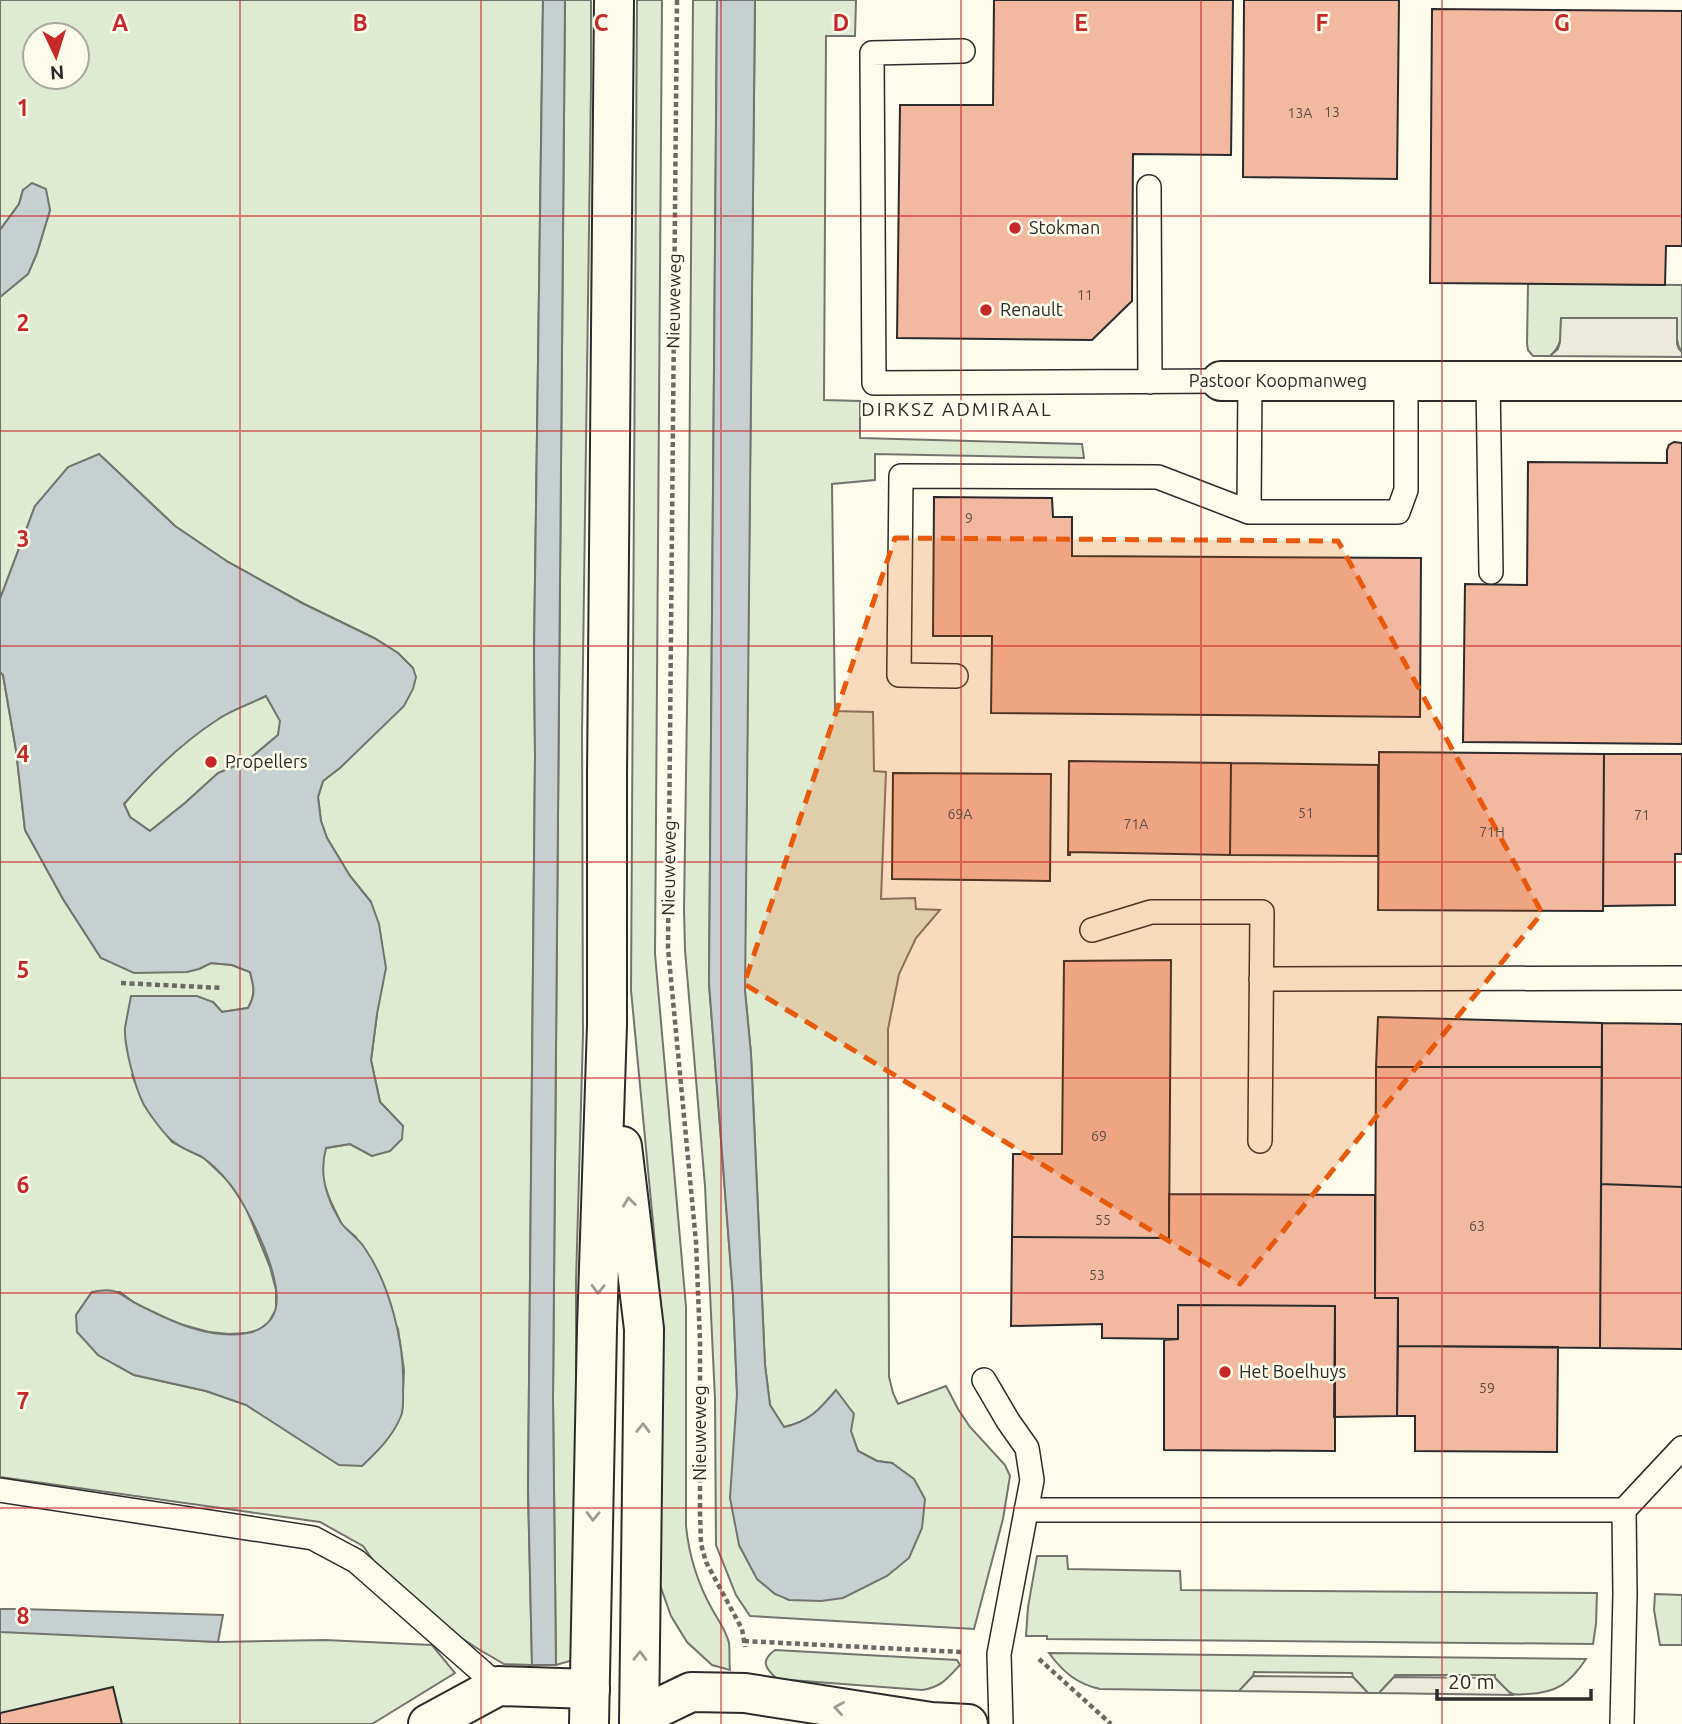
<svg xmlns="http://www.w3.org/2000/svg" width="1682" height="1724" viewBox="0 0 1682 1724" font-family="Ubuntu,sans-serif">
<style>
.green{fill:#deebd1;stroke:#74746e;stroke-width:2;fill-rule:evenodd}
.parking{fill:#eceadb;stroke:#74746e;stroke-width:2}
.water{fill:#c7d0d0;stroke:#74746e;stroke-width:2;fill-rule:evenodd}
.building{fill:#f2b8a0;stroke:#2b2b2b;stroke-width:2}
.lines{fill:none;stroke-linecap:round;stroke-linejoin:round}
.service-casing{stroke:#2b2b2b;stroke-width:26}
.minor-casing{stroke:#2b2b2b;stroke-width:42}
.tertiary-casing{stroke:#2b2b2b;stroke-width:42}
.path{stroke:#6a6964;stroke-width:4.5;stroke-dasharray:5 3.5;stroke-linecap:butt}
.service{stroke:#fdfbea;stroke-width:23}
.minor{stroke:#fdfbea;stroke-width:38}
.tertiary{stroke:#fdfbea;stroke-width:38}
.oneway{stroke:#9e9d94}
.marked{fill:#e8590c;fill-opacity:0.2;stroke:#e8590c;stroke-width:5;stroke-dasharray:14 9;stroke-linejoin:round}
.grid{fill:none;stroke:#c62828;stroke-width:2;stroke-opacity:0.55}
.poi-dot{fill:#c62828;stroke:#fdfbea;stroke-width:2.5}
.labels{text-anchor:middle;stroke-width:5;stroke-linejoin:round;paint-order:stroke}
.number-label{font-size:14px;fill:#5d4e48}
.poi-label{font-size:18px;fill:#2b2b2b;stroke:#fdfbea;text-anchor:start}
.street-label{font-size:18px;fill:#2b2b2b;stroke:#fdfbea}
.neighbourhood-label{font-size:19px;letter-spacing:2px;fill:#2b2b2b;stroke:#fdfbea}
.grid-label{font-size:23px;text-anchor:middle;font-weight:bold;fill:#c62828;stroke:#fdfbea;stroke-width:5;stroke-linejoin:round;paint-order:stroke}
</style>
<rect width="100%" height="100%" fill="#fdfbea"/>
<path class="green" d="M 0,0 L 543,0 L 534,651 L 535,756 L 528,1488 L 532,1665 L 504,1664 L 480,1650 L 444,1627 L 382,1573 L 363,1546 L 320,1522 L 0,1477 L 0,672 L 3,675 L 16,750 L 25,830 L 63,899 L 101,958 L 199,969 L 210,963 L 232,965 L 250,972 C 254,987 256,994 248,1008 L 222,1012 L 213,1002 L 132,1075 L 145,1106 L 172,1142 L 204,1158 L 228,1181 L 244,1203 L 270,1267 L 276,1290 L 276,1309 L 269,1322 L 259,1330 L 247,1333 L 229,1334 L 209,1332 L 176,1323 L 136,1304 L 120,1292 L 92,1292 L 76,1315 L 98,1355 L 134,1375 L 206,1391 L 247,1405 L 281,1426 L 402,1413 L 404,1370 L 398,1329 L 356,1237 L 342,1225 L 330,1200 L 322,1178 L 322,1162 L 326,1148 L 350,1144 L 372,1156 L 403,1126 L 380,1102 L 371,1060 L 377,1014 L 371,902 L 350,876 L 327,838 L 321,821 L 318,797 L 323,781 L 341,767 L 413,668 L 398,653 L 374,638 L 304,604 L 228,562 L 175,526 L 99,454 L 35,506 L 0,599 L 0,297 L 28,274 L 37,253 L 50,210 L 23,190 L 19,204 L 0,230 ZM 35,35 L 77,35 L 77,77 L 35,77 Z
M 565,0 L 591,0 L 591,86 L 582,732 L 583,1034 L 576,1282 L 576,1652 L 570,1661 L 556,1665 L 553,1399 Z
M 637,0 L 662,0 L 655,954 L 686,1307 L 686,1526 C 689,1556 697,1582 712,1609 C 718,1620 726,1630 729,1643 C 730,1652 729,1661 730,1670 L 712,1665 L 687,1642 L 671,1616 L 660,1585 L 662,1318 L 631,990 Z
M 693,0 L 717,0 L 709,983 L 733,1296 L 737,1394 L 739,1545 L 757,1578 L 775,1594 L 892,1463 L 877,1461 L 858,1451 L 836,1391 C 819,1410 810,1421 784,1427 L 770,1405 L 765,1365 L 751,1054 L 745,991 L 745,941 L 755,0 L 856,0 L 855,36 L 826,36 L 824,400 L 860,401 L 860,438 L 1082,444 L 1084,458 L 875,454 L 875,480 L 832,484 L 835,711 L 873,712 L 874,771 L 886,772 L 881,899 L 915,898 L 916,909 L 940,910 L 916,938 L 899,974 L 888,1029 L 889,1377 L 893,1393 L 898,1404 L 946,1386 L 958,1409 L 970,1427 L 1005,1465 L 1010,1476 L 1003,1519 L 974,1629 L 750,1616 L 736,1595 L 716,1545 L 715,1399 L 705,1186 L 685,950 L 684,910 L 688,641 Z
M 1528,283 L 1682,285 L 1682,352 C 1674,343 1678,329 1677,318 L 1561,318 C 1560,335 1564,343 1550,356 L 1533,356 L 1528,350 L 1527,344 Z
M 266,696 L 281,721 L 278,735 L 247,761 L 218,773 L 185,803 L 150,831 L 130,817 L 124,804 C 150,773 183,742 217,719 C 232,710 250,703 266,696 Z
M 1037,1556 L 1067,1556 L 1068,1569 L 1180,1571 L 1181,1590 L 1597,1593 L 1596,1624 L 1593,1644 L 1047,1639 L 1047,1636 L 1026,1636 L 1028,1607 Z
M 1655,1594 L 1682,1595 L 1682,1645 L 1660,1645 L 1654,1610 Z
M 0,1631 L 218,1642 L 325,1640 L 432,1645 L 455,1673 L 372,1724 L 0,1724 Z
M 775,1650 L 957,1660 L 960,1665 C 947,1679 941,1687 922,1690 L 777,1679 C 765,1668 760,1661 775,1650 Z
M 1049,1653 L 1586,1659 C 1570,1683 1557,1693 1527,1694 C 1522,1694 1515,1696 1511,1693 C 1504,1690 1501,1682 1495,1678 L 1495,1675 L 1395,1675 L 1394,1677 L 1379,1693 L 1368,1693 L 1353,1677 L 1352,1673 L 1254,1672 L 1253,1676 L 1239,1691 L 1100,1689 C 1077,1684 1063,1672 1049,1653 Z"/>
<path class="parking" d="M 1561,318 L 1677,318 L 1677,344 L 1679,349 L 1682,352 L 1682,357 L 1550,356 L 1558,349 L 1560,342 Z
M 1253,1676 L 1353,1677 L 1368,1693 L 1239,1691 Z
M 1394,1677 L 1495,1678 L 1512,1695 L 1379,1693 Z"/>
<path class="water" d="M 543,0 L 565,0 L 553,1399 L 556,1665 L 532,1665 L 528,1488 L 535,756 L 534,651 Z
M 717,0 L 755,0 L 745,991 L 751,1054 L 765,1365 L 770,1405 L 784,1427 C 809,1422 820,1409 836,1390 L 854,1414 L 851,1431 L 858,1451 L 877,1461 L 892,1463 L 914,1479 L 925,1499 L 922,1528 L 909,1558 L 887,1576 L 843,1598 L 821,1601 L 789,1600 L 775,1594 L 757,1579 L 739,1545 L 730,1498 L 737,1394 L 733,1296 L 709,983 Z
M 32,183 L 46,189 L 50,210 L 37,253 L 28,274 L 0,297 L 0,230 L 19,204 L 23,190 Z
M 99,454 L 175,526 L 228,562 L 304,604 L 374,638 L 398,653 L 413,668 L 416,677 L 413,689 L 404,706 L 341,767 L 323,781 L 318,797 L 321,821 L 327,838 L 350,876 L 371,902 L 379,924 L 386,968 L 377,1014 L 371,1060 L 380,1102 L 403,1126 L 402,1139 L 390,1151 L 372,1156 L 350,1144 L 326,1148 C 320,1170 324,1189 334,1210 C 337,1214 339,1220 342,1224 C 348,1232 358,1238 364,1247 C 390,1284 405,1344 403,1389 C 403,1398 404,1408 401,1416 C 393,1436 378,1451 362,1466 L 339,1465 L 246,1405 L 206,1391 L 134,1375 L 98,1355 L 77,1332 L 76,1315 L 92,1292 C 120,1286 119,1296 141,1306 C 173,1322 210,1340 247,1333 C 260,1331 271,1323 275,1311 C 285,1282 248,1206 229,1183 C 222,1174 212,1164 202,1157 C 193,1152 182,1149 174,1142 C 165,1136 150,1115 144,1105 C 135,1088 124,1046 125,1028 C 127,1017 129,1006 131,996 L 197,996 L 213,1002 L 222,1012 L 248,1008 C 256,994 254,987 250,972 L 232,965 L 211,963 L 199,969 L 187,972 L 134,973 L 101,958 L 63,899 L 25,830 L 16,750 L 3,675 L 0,672 L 0,599 L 35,506 L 68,467 ZM 266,696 L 280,721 L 278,735 L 247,761 L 218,773 L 185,803 L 150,831 L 130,817 L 124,804 C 151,773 183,742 217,720 C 231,710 250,704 266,696 Z
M 0,1609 L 20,1609 L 223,1615 L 218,1642 L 0,1632 Z"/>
<path class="building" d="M 994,0 L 1233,0 L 1231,155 L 1133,154 L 1132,301 L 1092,340 L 897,338 L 900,105 L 993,105 Z
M 1244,0 L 1399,0 L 1397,179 L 1243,177 Z
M 1432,9 L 1682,11 L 1682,246 L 1666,246 L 1665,285 L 1430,283 Z
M 1674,442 L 1682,443 L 1682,744 L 1463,742 L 1465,584 L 1527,585 L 1528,462 L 1667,463 L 1667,450 L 1669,445 Z
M 934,497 L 1052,498 L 1053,517 L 1072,517 L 1072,556 L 1421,558 L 1420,717 L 991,713 L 992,636 L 933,636 Z
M 1379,752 L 1604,754 L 1603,911 L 1378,910 Z
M 1604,754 L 1682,754 L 1682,854 L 1675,854 L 1675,905 L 1603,906 Z
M 1069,761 L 1231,763 L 1230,855 L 1070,852 L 1070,855 L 1068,855 Z
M 1231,763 L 1378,765 L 1378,856 L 1230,855 Z
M 893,773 L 1051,774 L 1050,881 L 892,879 Z
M 1171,960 L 1169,1238 L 1012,1237 L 1013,1154 L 1062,1154 L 1064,961 Z
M 1378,1017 L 1602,1023 L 1602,1067 L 1376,1067 Z
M 1602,1023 L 1682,1024 L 1682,1187 L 1601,1184 Z
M 1376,1067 L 1602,1067 L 1600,1348 L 1398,1346 L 1398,1298 L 1375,1298 Z
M 1601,1184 L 1682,1187 L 1682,1349 L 1600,1348 Z
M 1169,1194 L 1375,1195 L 1375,1298 L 1398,1298 L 1397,1416 L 1334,1417 L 1335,1306 L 1178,1305 L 1178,1339 L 1102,1338 L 1102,1324 L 1011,1326 L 1012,1237 L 1169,1238 Z
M 1178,1305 L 1335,1306 L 1335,1451 L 1164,1450 L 1164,1340 L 1178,1339 Z
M 1398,1346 L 1558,1347 L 1557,1452 L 1415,1451 L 1415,1416 L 1397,1416 Z
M 113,1687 L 122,1724 L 0,1724 L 0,1713 Z"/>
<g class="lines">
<g class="service-casing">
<path id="service" d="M 963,51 L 872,53 L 874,383 L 1221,381
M 1149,187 L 1150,382
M 1250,381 L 1249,512 L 1398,512 L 1406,490 L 1406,381
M 1488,381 L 1491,572
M 956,676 L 899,675 L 901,476 L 1158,477 L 1249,512
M 1092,930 L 1151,912 L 1262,912 L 1260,1141
M 1261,979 L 1682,978
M 984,1380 L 1008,1421 L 1027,1448 L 1032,1480 L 999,1654 L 1001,1724
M 0,1490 L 313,1538 L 356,1561 L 498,1686
M 1026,1510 L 1624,1510
M 1622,1724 L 1625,1594 L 1624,1510 L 1682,1448"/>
</g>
<g class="minor-casing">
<path id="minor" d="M 1221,381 L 1682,381
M 428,1724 L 498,1686 L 590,1689"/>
</g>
<g class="tertiary-casing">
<path id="tertiary" d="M 622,1146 L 644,1329 L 639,1724
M 639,1717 L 691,1692 L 745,1693 L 931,1722 L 968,1724
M 589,1724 L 597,1328 L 607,1025 L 607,775 L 614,0"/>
</g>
<path class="path" d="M 677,0 L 668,948 L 696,1242 L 700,1341 L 700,1513 L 701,1544 L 706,1562 L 742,1629 L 745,1647
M 121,983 L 223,988
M 744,1641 L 961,1652
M 1039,1659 L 1111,1724"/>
<use href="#service" class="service"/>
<use href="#minor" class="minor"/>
<use href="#tertiary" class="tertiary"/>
</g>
<defs><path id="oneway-chevron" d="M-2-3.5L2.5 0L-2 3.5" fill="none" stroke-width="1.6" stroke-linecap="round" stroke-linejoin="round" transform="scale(1.75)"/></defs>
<g class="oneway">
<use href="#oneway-chevron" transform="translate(629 1202) rotate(-97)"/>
<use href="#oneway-chevron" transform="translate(598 1289) rotate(92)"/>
<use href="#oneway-chevron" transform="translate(643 1428) rotate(-89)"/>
<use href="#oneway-chevron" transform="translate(593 1516) rotate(91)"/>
<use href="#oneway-chevron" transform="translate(640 1656) rotate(-89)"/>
<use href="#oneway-chevron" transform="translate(839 1708) rotate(-171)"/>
</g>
<path class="marked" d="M 895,538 L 1338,541 L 1542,913 L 1240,1284 L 744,984 Z"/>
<path class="grid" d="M 240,0 L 240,1724M 481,0 L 481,1724M 721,0 L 721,1724M 961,0 L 961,1724M 1201,0 L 1201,1724M 1442,0 L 1442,1724M 0,216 L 1682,216M 0,431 L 1682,431M 0,646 L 1682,646M 0,862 L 1682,862M 0,1078 L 1682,1078M 0,1293 L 1682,1293M 0,1508 L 1682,1508"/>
<g class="poi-dot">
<circle cx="1015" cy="228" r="7"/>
<circle cx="986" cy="310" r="7"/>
<circle cx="211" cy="762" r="7"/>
<circle cx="1225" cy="1372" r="7"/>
</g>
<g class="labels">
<g class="number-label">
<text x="1332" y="117">13</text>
<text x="1300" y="118">13A</text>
<text x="1085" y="300">11</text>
<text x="969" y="523">9</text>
<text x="1306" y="818">51</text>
<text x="960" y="819">69A</text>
<text x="1642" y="820">71</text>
<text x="1136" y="829">71A</text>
<text x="1492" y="837">71H</text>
<text x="1099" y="1141">69</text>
<text x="1103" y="1225">55</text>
<text x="1477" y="1231">63</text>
<text x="1097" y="1280">53</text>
<text x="1487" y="1393">59</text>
</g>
<g class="poi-label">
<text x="1029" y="234">Stokman</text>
<text x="1000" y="316">Renault</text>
<text x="225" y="768">Propellers</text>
<text x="1239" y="1378">Het Boelhuys</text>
</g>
<g class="street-label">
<text transform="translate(674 301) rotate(-89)" y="6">Nieuweweg</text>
<text x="1278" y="387">Pastoor Koopmanweg</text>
<text transform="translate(669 868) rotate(-89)" y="6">Nieuweweg</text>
<text transform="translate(700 1433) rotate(-90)" y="6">Nieuweweg</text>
</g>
<g class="neighbourhood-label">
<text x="957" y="416">DIRKSZ ADMIRAAL</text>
</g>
</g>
<g class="grid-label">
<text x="120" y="31">A</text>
<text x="360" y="31">B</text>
<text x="601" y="31">C</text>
<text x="841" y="31">D</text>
<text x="1081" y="31">E</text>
<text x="1322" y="31">F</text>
<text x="1562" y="31">G</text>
<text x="23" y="116">1</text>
<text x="23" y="331">2</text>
<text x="23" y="547">3</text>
<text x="23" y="762">4</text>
<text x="23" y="978">5</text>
<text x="23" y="1193">6</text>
<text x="23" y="1409">7</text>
<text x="23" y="1624">8</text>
</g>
<g transform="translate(56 56) rotate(176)"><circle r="33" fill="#fdfbea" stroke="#a9a89e" stroke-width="2"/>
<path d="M0-5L12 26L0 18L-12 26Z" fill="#c62828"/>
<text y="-10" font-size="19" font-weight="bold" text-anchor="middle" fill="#2b2b2b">N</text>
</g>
<path d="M1437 1689v10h154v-10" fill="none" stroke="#2b2b2b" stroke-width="3.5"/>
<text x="1448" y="1689" font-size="21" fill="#2b2b2b" stroke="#fdfbea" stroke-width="5" paint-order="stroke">20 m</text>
</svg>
